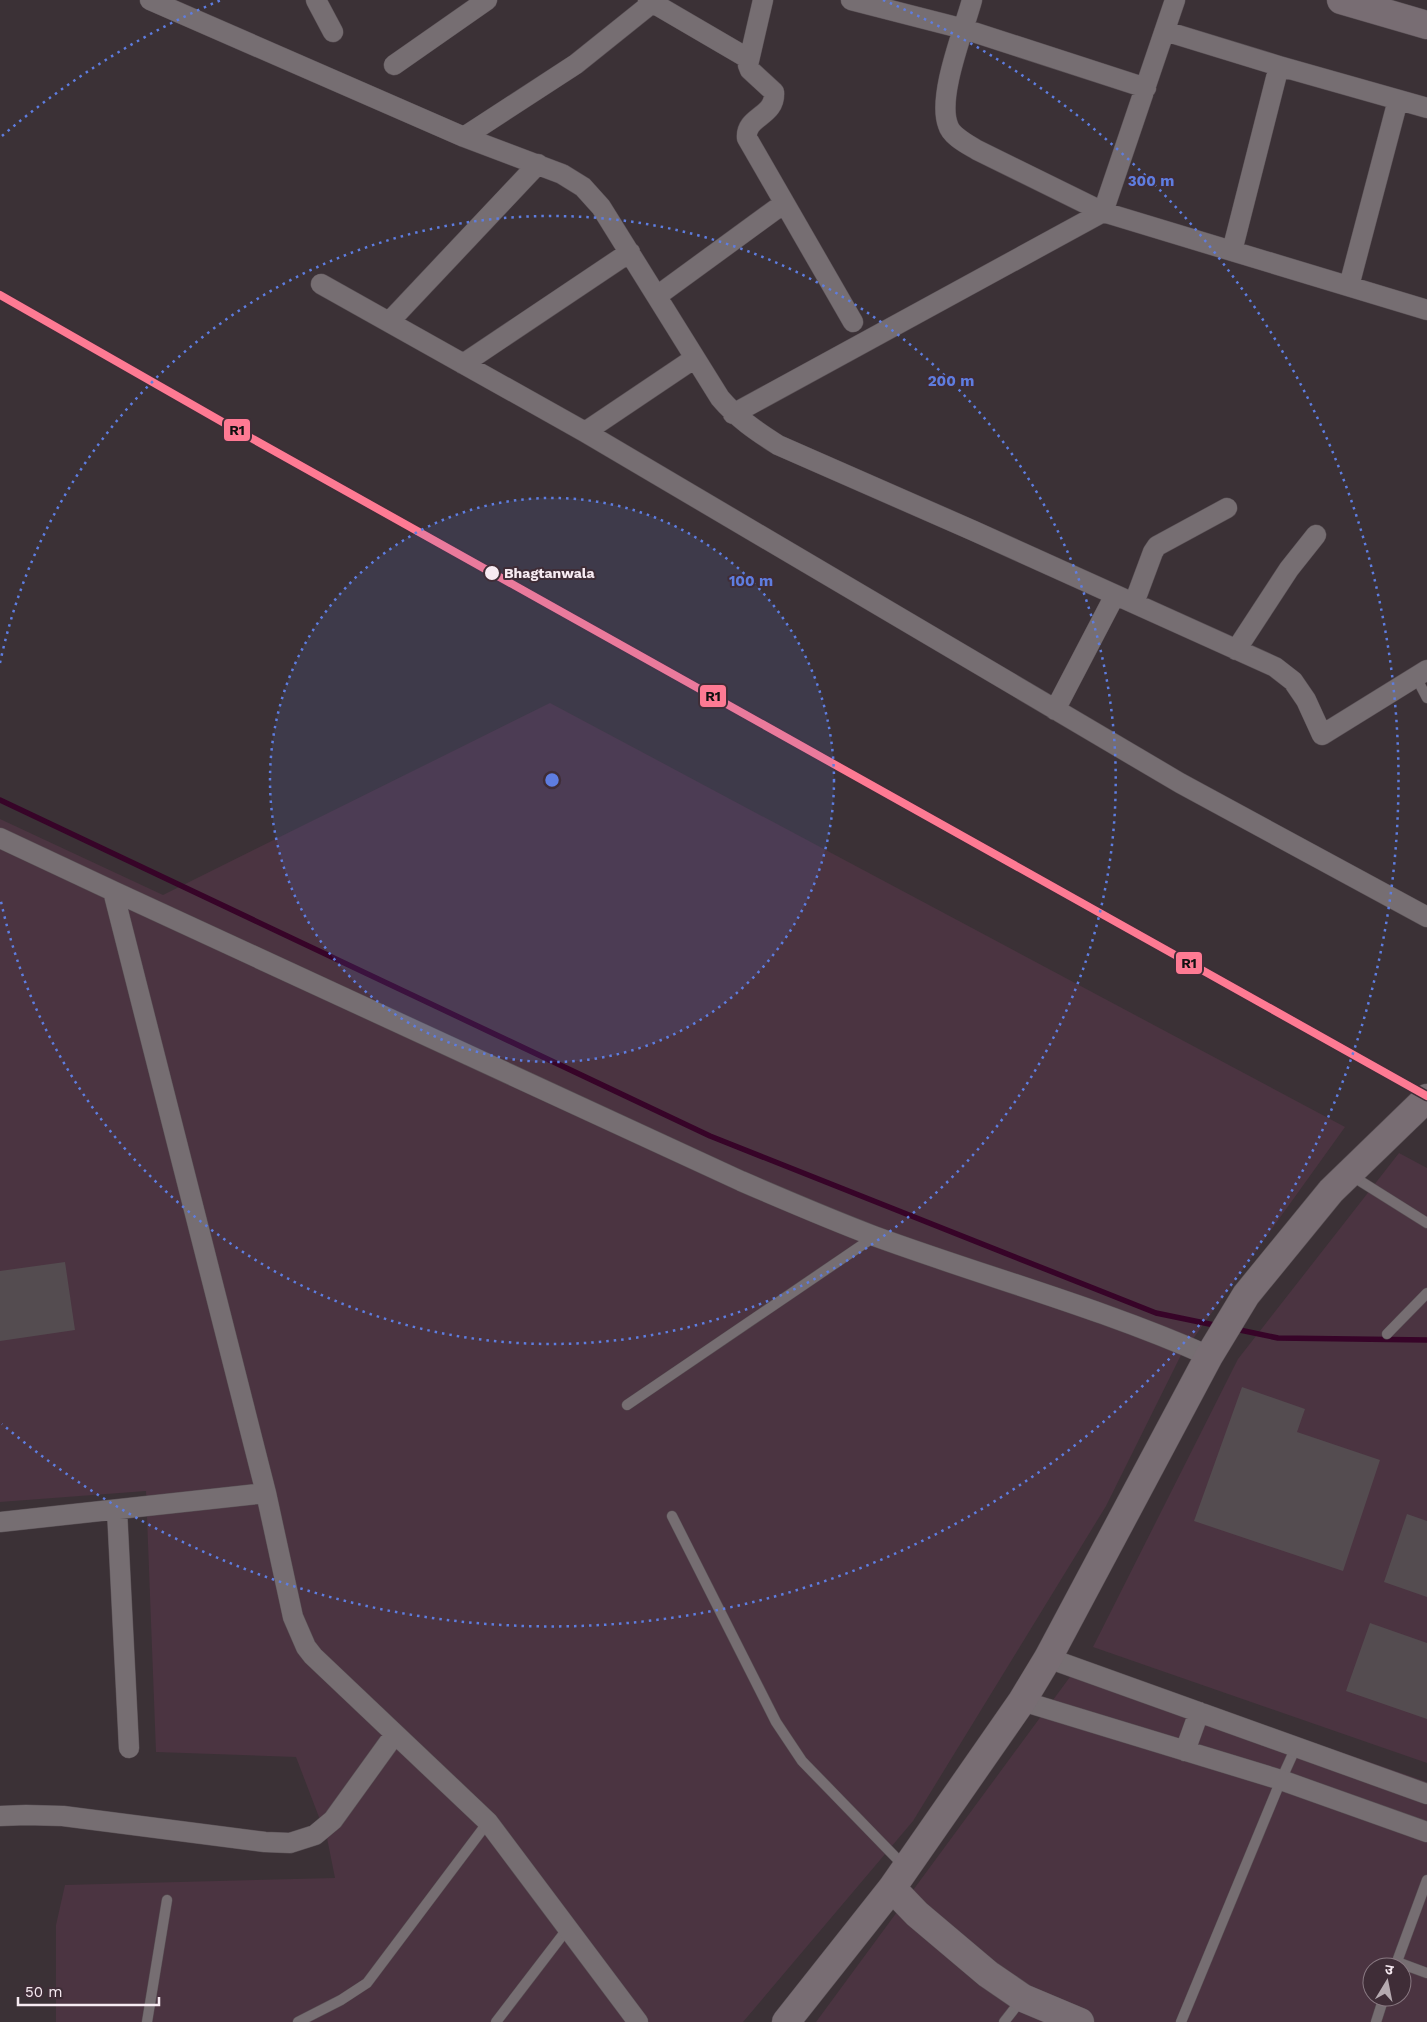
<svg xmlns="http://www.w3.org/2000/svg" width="1427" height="2022" viewBox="0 0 1427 2022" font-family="'Work Sans','Noto Sans Devanagari',sans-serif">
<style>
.built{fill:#4b3441;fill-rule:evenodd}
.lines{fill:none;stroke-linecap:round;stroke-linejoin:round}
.stream{stroke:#370428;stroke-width:5.5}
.building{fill:#544c50}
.lane-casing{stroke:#595055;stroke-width:11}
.street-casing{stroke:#595055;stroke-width:21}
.secondary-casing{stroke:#595055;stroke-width:29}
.lane{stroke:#766e72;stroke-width:10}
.street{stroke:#766e72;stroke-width:20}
.secondary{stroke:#786d73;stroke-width:28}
.rail-1-casing{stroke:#3f2d37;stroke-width:11}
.rail-1{stroke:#fe7a93;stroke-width:8}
.ring{fill:none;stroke:#5e7de0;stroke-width:2.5;stroke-dasharray:2.5 5}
.stop-dot{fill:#f7ebf2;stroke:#3f2d37;stroke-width:2}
.labels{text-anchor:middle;stroke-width:4;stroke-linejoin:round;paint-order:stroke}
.stop-label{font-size:14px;font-weight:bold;fill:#f7ebf2;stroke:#3f2d37;text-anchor:start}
.centre{fill:#5e7de0;stroke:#3f2d37;stroke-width:2.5}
.ring-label{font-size:15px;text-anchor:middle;font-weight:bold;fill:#5e7de0;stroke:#3f2d37;stroke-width:4;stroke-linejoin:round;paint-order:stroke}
.line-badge{stroke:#3f2d37;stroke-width:2}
.pale-badge-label{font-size:14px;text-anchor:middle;font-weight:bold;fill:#111}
</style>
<rect width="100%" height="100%" fill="#3b3136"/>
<path class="built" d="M 550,703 L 1345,1127 L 1180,1357 L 1106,1506 L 913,1821 L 743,2022 L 56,2022 L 56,1925 L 65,1885 L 335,1878 L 327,1838 L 296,1757 L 156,1752 L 146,1491 L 0,1502 L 0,819 L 163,895 Z
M 1399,1153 L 1427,1168 L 1427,1763 L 1093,1647 L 1238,1359 Z
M 1081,1662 L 1427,1782 L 1427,2022 L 816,2022 ZM 1372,1967 L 1402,1967 L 1402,1997 L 1372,1997 Z"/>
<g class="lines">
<path class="stream" d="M 0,800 L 710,1136 L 1156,1313 L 1219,1326
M 1235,1329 L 1278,1338 L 1427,1340"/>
</g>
<path class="building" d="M 65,1262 L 75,1330 L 0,1341 L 0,1271 Z
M 1242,1387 L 1305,1409 L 1297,1432 L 1380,1460 L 1343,1571 L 1194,1521 Z
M 1407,1514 L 1427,1521 L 1427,1597 L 1384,1582 Z
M 1370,1623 L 1427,1643 L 1427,1719 L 1346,1691 Z"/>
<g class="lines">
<g class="lane-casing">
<path id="lane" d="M 1416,677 L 1427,698
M 1349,1174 L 1427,1223
M 1387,1334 L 1427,1293
M 627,1405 L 874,1237
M 672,1516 L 776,1722 L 802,1761 L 905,1867
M 1397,1962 L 1427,1973
M 1395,1967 L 1427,1880
M 147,2022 L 167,1900
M 298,2022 L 341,2000 L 367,1983 L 488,1822
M 496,2022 L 568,1928
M 1004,2022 L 1022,1999
M 1181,2022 L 1281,1780 L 1296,1747
M 1376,2022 L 1384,1997"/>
</g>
<g class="street-casing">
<path id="street" d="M 150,0 L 464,137 L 562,174 L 583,187 L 601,207 L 720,398 C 737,418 756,431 778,445 L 974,531 L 1275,667 L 1293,681 L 1306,700 L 1322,735 L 1427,670
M 316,0 L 333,32
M 648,0 L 749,59
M 763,0 L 748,65 L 750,70 L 774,92 C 776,117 745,116 747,138 L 853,322
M 851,0 L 964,29 L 1146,88
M 972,0 C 964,30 937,96 948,125 C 951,136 967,144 977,150 L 1103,212 L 1175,0
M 1165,31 L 1279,66 L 1427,108
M 394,65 L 487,0
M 464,137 L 576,64 L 652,3
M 1232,251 L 1279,66
M 321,284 L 585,432 L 1180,783 L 1427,917
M 1349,286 L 1398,100
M 657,296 L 783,204
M 389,322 L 538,164
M 463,364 L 630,252
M 733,414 L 1103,212 L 1427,310
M 585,432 L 695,358
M 1134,603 L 1153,552 L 1157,546 L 1227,508
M 1236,650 L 1289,569 L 1316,535
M 1055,710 L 1115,595
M 0,838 L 113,891 L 266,1493 L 293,1617 L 306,1647 L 313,1656 L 488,1822 L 638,2022
M 113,891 L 741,1181 C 785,1200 829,1219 874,1236 C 986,1277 1101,1308 1209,1356
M 117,1510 L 129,1748
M 0,1522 L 266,1493
M 1048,1658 L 1427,1794
M 1022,1701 L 1281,1780 L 1427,1832
M 1185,1751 L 1199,1712
M 0,1816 L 26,1815 L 63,1816 L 265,1842 L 290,1843 L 315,1835 L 333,1820 L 395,1734"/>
</g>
<g class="secondary-casing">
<path id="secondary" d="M 1341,0 L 1427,25
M 892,1888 L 917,1914 L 988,1974 L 1023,1998 L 1080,2022
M 786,2022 L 892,1888 L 1022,1701 L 1048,1658 L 1209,1356 L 1246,1295 L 1331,1191 L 1427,1098"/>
</g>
<use href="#lane" class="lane"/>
<use href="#street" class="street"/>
<use href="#secondary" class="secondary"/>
<g class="rail-1-casing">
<path id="rail-1" d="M 0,295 L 226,424 L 1427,1096"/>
</g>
<use href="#rail-1" class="rail-1"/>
</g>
<circle cx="552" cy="780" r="282" fill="#5e7de0" fill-opacity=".12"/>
<g class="ring">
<circle cx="552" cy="780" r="282"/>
<path d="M0 663A564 564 0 1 1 0 897"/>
<path d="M2 136A847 847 0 0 1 221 0M883 0A847 847 0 1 1 2 1424"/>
</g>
<circle class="stop-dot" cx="492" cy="573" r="8"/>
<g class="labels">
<g class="stop-label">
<text x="504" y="578">Bhagtanwala</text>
</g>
</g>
<circle cx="552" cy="780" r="8" class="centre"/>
<g class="ring-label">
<text x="1151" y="186">300 m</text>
<text x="951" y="386">200 m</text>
<text x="751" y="586">100 m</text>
</g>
<g class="line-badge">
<rect x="223" y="418" width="28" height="24" rx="5" fill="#fe7a93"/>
<rect x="699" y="684" width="28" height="24" rx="5" fill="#fe7a93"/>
<rect x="1175" y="951" width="28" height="24" rx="5" fill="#fe7a93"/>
</g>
<g class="pale-badge-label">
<text x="237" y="435">R1</text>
<text x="713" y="701">R1</text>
<text x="1189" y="968">R1</text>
</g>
<g transform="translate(1387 1982) rotate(10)"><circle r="24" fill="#3f2d37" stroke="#897982"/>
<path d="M0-4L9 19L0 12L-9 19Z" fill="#b5aab0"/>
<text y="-8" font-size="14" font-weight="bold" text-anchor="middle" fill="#f7ebf2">उ</text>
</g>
<path d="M18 1997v8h141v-8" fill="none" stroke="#f7ebf2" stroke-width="2.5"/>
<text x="25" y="1997" font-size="15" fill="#f7ebf2" stroke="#3f2d37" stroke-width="4" paint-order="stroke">50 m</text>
</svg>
